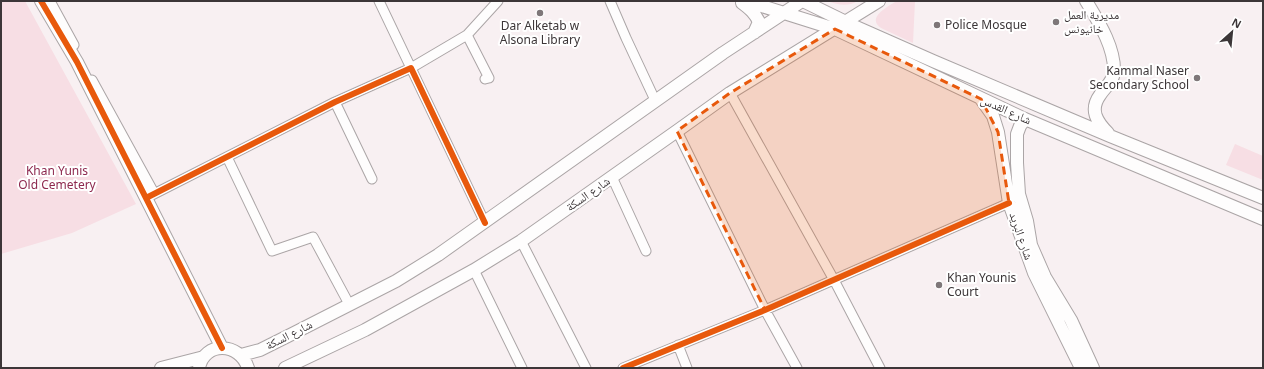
<svg xmlns="http://www.w3.org/2000/svg" width="1264" height="369" viewBox="0 0 1264 369" font-family="'Noto Sans','Noto Naskh Arabic',sans-serif">
<style>
.green{fill:#f7dee4}
.lines{fill:none;stroke-linecap:round;stroke-linejoin:round}
.street-casing{stroke:#aba5a6;stroke-width:11}
.secondary-casing{stroke:#aba5a6;stroke-width:14}
.street{stroke:#fefdfd;stroke-width:9}
.secondary{stroke:#fefdfd;stroke-width:12}
.cycleway-casing{stroke:#fff;stroke-width:8}
.cycleway{stroke:#e8590c;stroke-width:6}
.marked{fill:#e8590c;fill-opacity:0.2;stroke:#e8590c;stroke-width:3;stroke-dasharray:8 5;stroke-linejoin:round}
.poi-dot{fill:#7e7779;stroke:#fff;stroke-width:1.5}
.labels{text-anchor:middle;stroke-width:4;stroke-linejoin:round;paint-order:stroke}
.poi-label{font-size:12px;fill:#3c3638;stroke:#fff;text-anchor:start}
.street-label{font-size:12px;fill:#3c3638;stroke:#fff}
.park-label{font-size:12px;fill:#8d284e;stroke:#fff}
</style>
<rect width="100%" height="100%" fill="#f8f0f2"/>
<path class="green" d="M 1,1 L 25,1 L 136,204 L 72,233 L 1,254 Z
M 827,1 L 858,1 C 847,7 839,5 827,1 Z
M 897,1 L 915,1 L 913,43 L 883,29 C 864,19 888,6 897,1 Z
M 1235,144 L 1263,156 L 1263,180 L 1226,165 Z"/>
<g class="lines">
<g class="street-casing">
<path id="street" d="M 50,1 L 74,45
M 379,1 L 411,68 L 467,35 L 498,1
M 610,1 L 626,38 L 655,100
M 467,35 L 489,78 L 485,79
M 92,80 L 154,193
M 730,93 L 834,280 L 880,368
M 335,102 L 372,179
M 677,131 L 765,310 L 797,368
M 227,157 L 272,251 L 313,237 L 349,304
M 612,177 L 646,251
M 146,198 L 335,102 L 411,68 L 485,223
M 521,241 L 586,368
M 474,270 L 522,368
M 678,345 L 687,368
M 623,368 L 765,310 L 1009,203"/>
</g>
<g class="secondary-casing">
<path id="secondary" d="M 41,1 L 77,62 L 222,348
M 803,1 L 856,27 L 933,61 L 1110,136 L 1263,198
M 1086,1 C 1098,21 1115,47 1114,72 C 1113,82 1105,87 1100,95 C 1089,110 1097,122 1108,133
M 749,2 L 835,29 L 1025,119 L 1263,219
M 742,3 C 750,9 755,13 759,22 L 754,33
M 981,99 L 993,116 L 998,132 L 1009,203 L 1034,273 L 1081,368
M 1025,119 L 1020,126 L 1017,134 L 1017,163 L 1019,194 L 1027,221 L 1031,245 L 1045,277 L 1071,320 L 1093,368
M 241,355 L 260,350 L 292,334 L 396,281 L 438,255 L 723,53 L 802,1
M 161,368 L 204,357
M 199,368 C 204,341 240,342 248,368
M 285,368 L 365,330 L 474,270 L 521,241 L 677,131 L 730,93 L 879,1"/>
</g>
<use href="#street" class="street"/>
<use href="#secondary" class="secondary"/>
<g class="cycleway-casing">
<path id="cycleway" d="M 41,1 L 77,62 L 222,348
M 146,198 L 335,102 L 411,68 L 485,223
M 623,368 L 765,310 L 1009,203"/>
</g>
<use href="#cycleway" class="cycleway"/>
</g>
<path class="marked" d="M 835,29 L 981,99 L 998,132 L 1009,203 L 765,310 L 677,131 L 730,93 Z"/>
<g class="poi-dot">
<circle cx="540" cy="13" r="4"/>
<circle cx="1056" cy="22" r="4"/>
<circle cx="937" cy="25" r="4"/>
<circle cx="1197" cy="78" r="4"/>
<circle cx="939" cy="285" r="4"/>
</g>
<g class="labels">
<g class="poi-label">
<text x="1064" y="19">مديرية العمل<tspan x="1064" dy="14">خانيونس</tspan></text>
<text x="945" y="29">Police Mosque</text>
<text x="540" y="30" text-anchor="middle">Dar Alketab w<tspan x="540" dy="14">Alsona Library</tspan></text>
<text x="1189" y="75" text-anchor="end">Kammal Naser<tspan x="1189" dy="14">Secondary School</tspan></text>
<text x="947" y="282">Khan Younis<tspan x="947" dy="14">Court</tspan></text>
</g>
<g class="street-label">
<text transform="translate(1006 110) rotate(24)" y="4">شارع القدس</text>
<text transform="translate(588 194) rotate(-35)" y="4">شارع السكة</text>
<text transform="translate(1021 236) rotate(71)" y="4">شارع البريد</text>
<text transform="translate(289 335) rotate(-27)" y="4">شارع السكة</text>
</g>
<g class="park-label">
<text x="57" y="175">Khan Yunis<tspan x="57" dy="14">Old Cemetery</tspan></text>
</g>
</g>
<rect width="1264" height="369" fill="none" stroke="#3c3638" stroke-width="4"/>
<g transform="translate(1232 32) rotate(27)" stroke="#ffffff" stroke-width="3" paint-order="stroke">
<path d="M0-3L7 15L0 10L-7 15Z" fill="#3c3638"/>
<text y="-6" font-size="11" font-weight="bold" text-anchor="middle" fill="#3c3638">N</text>
</g>
</svg>
